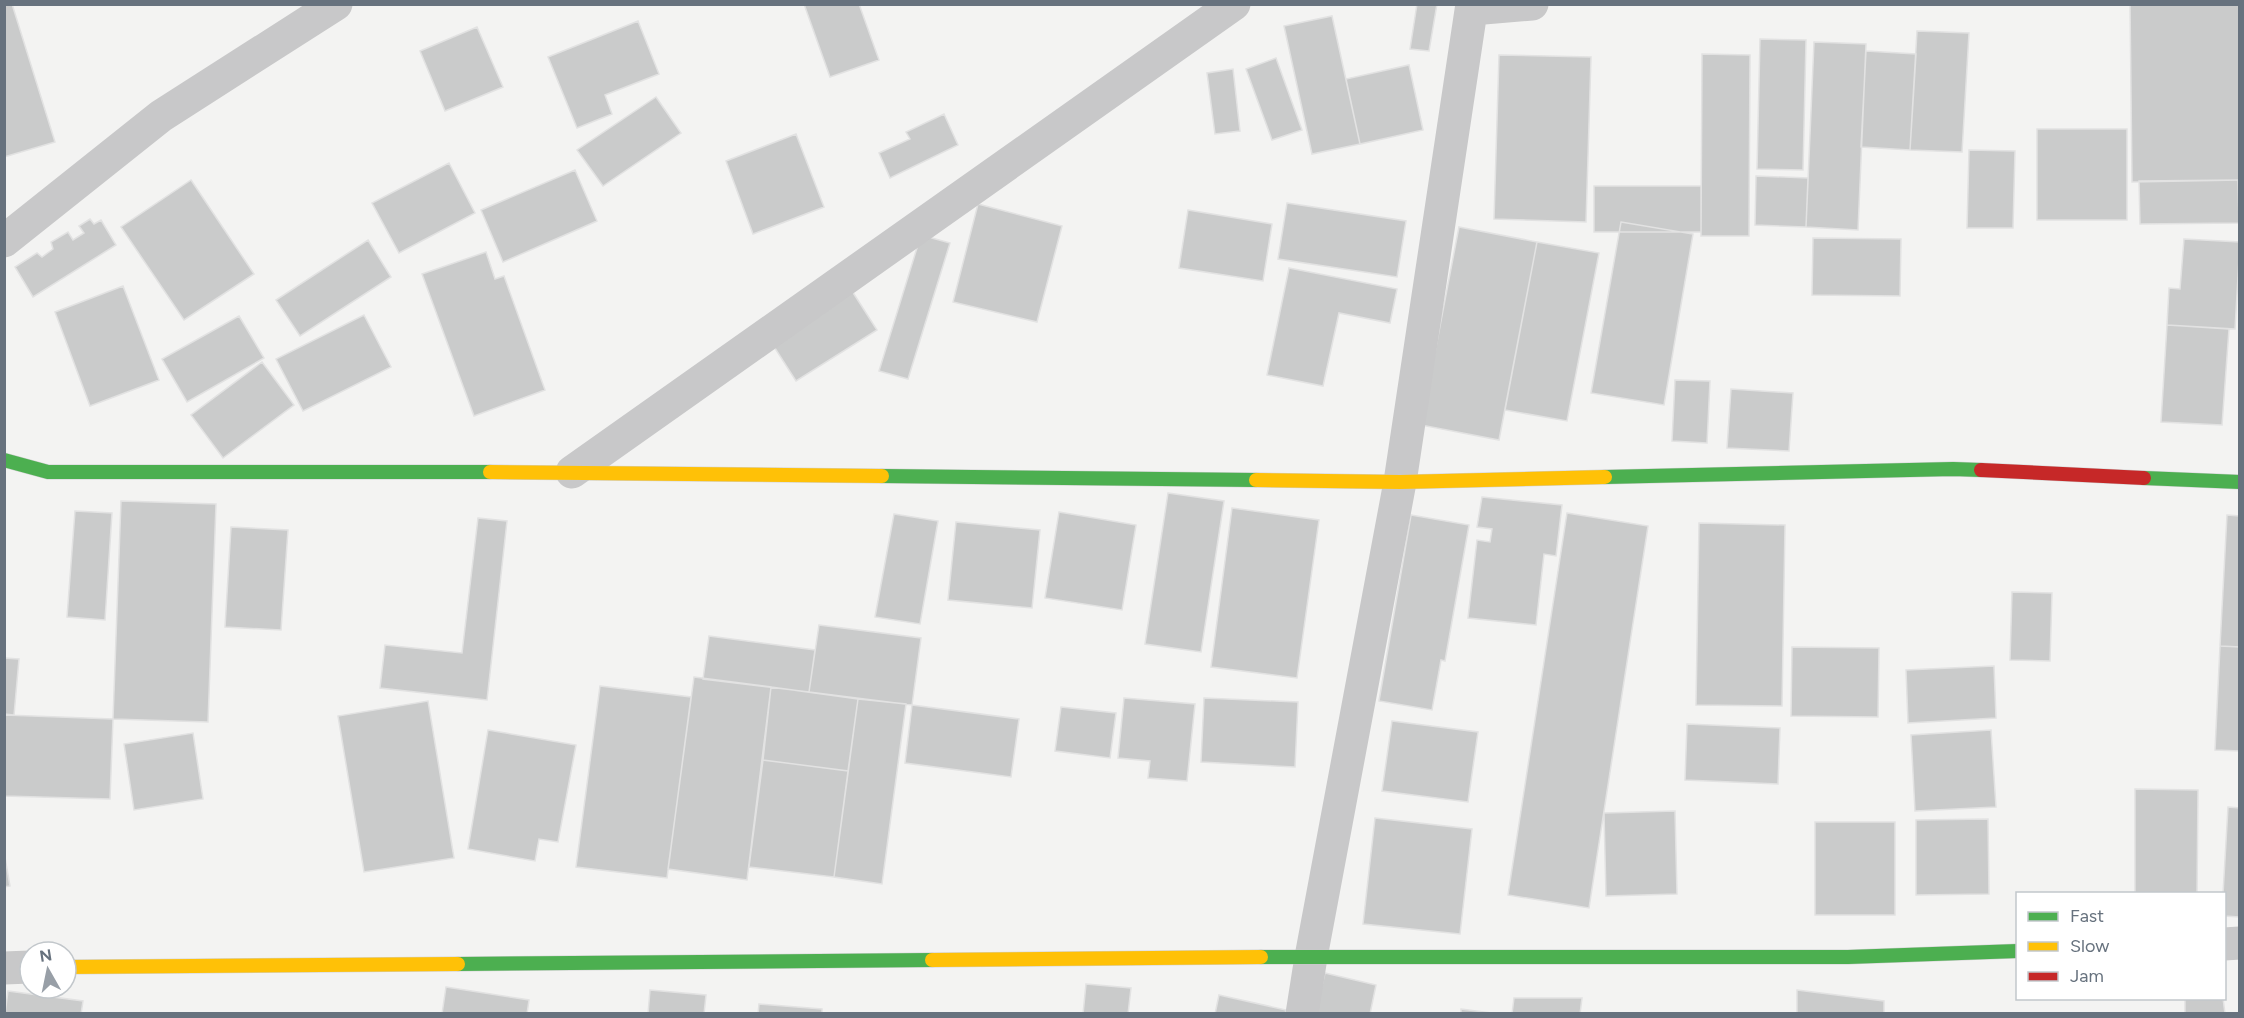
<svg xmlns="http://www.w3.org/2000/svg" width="2244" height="1018" viewBox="0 0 2244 1018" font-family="Figtree,sans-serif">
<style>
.building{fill:#cacbcb;stroke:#e2e2e2;stroke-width:1.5}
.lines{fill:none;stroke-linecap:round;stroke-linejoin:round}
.fast-casing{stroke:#d0d1d1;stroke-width:15}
.slow-casing{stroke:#d0d1d1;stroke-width:15}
.jam-casing{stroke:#d0d1d1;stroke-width:15}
.street{stroke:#c8c8c9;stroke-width:33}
.fast{stroke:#4caf50;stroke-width:14}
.slow{stroke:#ffc107;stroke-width:14}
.jam{stroke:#c62828;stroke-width:14}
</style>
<rect width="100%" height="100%" fill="#f3f3f2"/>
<path class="building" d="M 4,4 L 12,4 L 55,142 L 4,157 Z
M 804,4 L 859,4 L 879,60 L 830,77 Z
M 1417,4 L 1437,4 L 1429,51 L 1410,49 Z
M 2130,4 L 2240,4 L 2240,180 L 2132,182 Z
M 1332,16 L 1360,144 L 1312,154 L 1284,26 Z
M 638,21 L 659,74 L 605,95 L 612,114 L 577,128 L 548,57 Z
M 477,27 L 503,87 L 445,111 L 420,51 Z
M 1917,31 L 1969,33 L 1962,152 L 1910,150 Z
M 1760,39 L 1806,40 L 1803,170 L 1757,169 Z
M 1814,42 L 1866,44 L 1858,230 L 1806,227 Z
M 1866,51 L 1916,54 L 1910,150 L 1861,147 Z
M 1702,54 L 1750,55 L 1749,236 L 1701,236 Z
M 1499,55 L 1591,57 L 1586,222 L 1494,219 Z
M 1276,58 L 1302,130 L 1272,140 L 1246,69 Z
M 1409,65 L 1423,130 L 1360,144 L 1346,79 Z
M 1233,69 L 1240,131 L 1215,134 L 1207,73 Z
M 656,97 L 681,133 L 603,186 L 577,150 Z
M 944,114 L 958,145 L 890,178 L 879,153 L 910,139 L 906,132 Z
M 2037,129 L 2127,129 L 2127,220 L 2037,220 Z
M 796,134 L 824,207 L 753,234 L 726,161 Z
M 1969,150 L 2015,151 L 2013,228 L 1967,228 Z
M 449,163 L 475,213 L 399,253 L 372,203 Z
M 575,170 L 597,221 L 503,262 L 481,210 Z
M 1756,176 L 1808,178 L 1806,227 L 1755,225 Z
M 191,180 L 254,274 L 184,320 L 121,227 Z
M 2238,180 L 2239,223 L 2140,224 L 2139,181 Z
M 1594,186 L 1701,186 L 1701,232 L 1594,232 Z
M 1287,203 L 1406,221 L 1397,277 L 1278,259 Z
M 978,204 L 1062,226 L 1037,322 L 953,302 Z
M 1188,210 L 1272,224 L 1263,281 L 1179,268 Z
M 90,219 L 94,224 L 101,220 L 116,245 L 33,297 L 15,267 L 37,253 L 42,257 L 53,249 L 51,242 L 68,232 L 73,240 L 84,233 L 79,226 Z
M 1621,222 L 1693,234 L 1664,405 L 1591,393 Z
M 1459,227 L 1537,242 L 1499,440 L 1421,425 Z
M 921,235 L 950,243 L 908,379 L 879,371 Z
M 1813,238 L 1901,239 L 1900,296 L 1812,295 Z
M 2184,239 L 2240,242 L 2235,329 L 2167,325 L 2169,288 L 2180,289 Z
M 368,240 L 391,277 L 300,336 L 276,300 Z
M 1537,242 L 1599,253 L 1567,421 L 1505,410 Z
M 486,252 L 495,279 L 504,276 L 545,390 L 474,416 L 422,274 Z
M 1289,268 L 1397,289 L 1390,323 L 1339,313 L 1323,386 L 1267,375 Z
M 123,286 L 159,380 L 90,406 L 55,312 Z
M 852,291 L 877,330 L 796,381 L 771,342 Z
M 364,315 L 391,367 L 303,411 L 276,359 Z
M 239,316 L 264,358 L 187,402 L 162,359 Z
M 2167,325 L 2229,329 L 2222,425 L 2161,422 Z
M 262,362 L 294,405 L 223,458 L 191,415 Z
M 1675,380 L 1710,381 L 1707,443 L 1672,441 Z
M 1731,389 L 1793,393 L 1789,451 L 1727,448 Z
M 1168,493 L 1224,501 L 1201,652 L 1145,644 Z
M 1482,497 L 1562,505 L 1556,556 L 1544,554 L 1536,625 L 1468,618 L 1477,540 L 1490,542 L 1492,529 L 1477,527 Z
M 121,501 L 216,504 L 208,722 L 113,719 Z
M 1232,508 L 1319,520 L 1297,678 L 1211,667 Z
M 75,511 L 112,513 L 105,620 L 67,617 Z
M 1059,512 L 1136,525 L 1122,610 L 1045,598 Z
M 1567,513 L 1648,526 L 1589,908 L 1508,895 Z
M 894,514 L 938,521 L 920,624 L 875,617 Z
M 1411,515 L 1469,525 L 1445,661 L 1441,660 L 1432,710 L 1379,701 Z
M 2227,515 L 2240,516 L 2240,647 L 2220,646 Z
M 478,518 L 507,521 L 487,700 L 380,688 L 385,645 L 462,653 Z
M 956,522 L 1040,530 L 1032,608 L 948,600 Z
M 1699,523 L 1785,525 L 1782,706 L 1696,705 Z
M 231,527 L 288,530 L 281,630 L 225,627 Z
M 2012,592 L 2052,593 L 2050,661 L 2010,660 Z
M 819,625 L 921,638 L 912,705 L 809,692 Z
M 709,636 L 815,650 L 809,692 L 703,679 Z
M 2220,646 L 2240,647 L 2240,751 L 2215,750 Z
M 1792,647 L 1879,648 L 1878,717 L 1791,716 Z
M 4,658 L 19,659 L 14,715 L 4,714 Z
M 1994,666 L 1996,718 L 1908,723 L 1906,670 Z
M 694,677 L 771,687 L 747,880 L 668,869 Z
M 600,686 L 691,697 L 667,878 L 576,867 Z
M 771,687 L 858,699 L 848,771 L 763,760 Z
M 1124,698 L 1195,704 L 1187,781 L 1148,778 L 1150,761 L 1118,758 Z
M 1204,698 L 1298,702 L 1295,767 L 1201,762 Z
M 858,699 L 906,704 L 882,884 L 834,877 Z
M 428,701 L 454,858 L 364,872 L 338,716 Z
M 912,705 L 1019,719 L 1011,777 L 905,763 Z
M 1061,707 L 1116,713 L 1110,758 L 1055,751 Z
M 5,715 L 113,719 L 110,799 L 4,796 Z
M 1392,721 L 1478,732 L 1468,802 L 1382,791 Z
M 1687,724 L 1780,728 L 1778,784 L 1685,780 Z
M 488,730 L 576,745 L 558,842 L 539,839 L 535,861 L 468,849 Z
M 1991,730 L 1996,807 L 1915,811 L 1911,735 Z
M 193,733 L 203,799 L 134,810 L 124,744 Z
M 763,760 L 848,771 L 834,877 L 749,867 Z
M 2135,789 L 2198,790 L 2197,894 L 2135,894 Z
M 2228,807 L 2240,808 L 2240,917 L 2224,916 L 2224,894 L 2223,894 Z
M 1675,811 L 1677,894 L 1606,896 L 1604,813 Z
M 1375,818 L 1472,829 L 1460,934 L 1363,924 Z
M 1988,819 L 1989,894 L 1916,895 L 1916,820 Z
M 1815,822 L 1895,822 L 1895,915 L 1815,915 Z
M 4,852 L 10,886 L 4,887 Z
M 1325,973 L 1376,985 L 1370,1014 L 1315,1014 Z
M 1086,984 L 1131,988 L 1128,1014 L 1083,1014 Z
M 446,987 L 529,1000 L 527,1014 L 442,1014 Z
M 650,990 L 706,995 L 704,1014 L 648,1014 Z
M 1797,990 L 1884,1001 L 1884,1014 L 1797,1014 Z
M 8,991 L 83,1001 L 81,1014 L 5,1014 Z
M 1219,995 L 1286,1010 L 1285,1014 L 1215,1014 Z
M 1514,998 L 1582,998 L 1580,1014 L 1512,1014 Z
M 2185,998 L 2223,998 L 2225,1014 L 2185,1014 Z
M 759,1004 L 822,1009 L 822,1014 L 758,1014 Z
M 1461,1009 L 1499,1014 L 1461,1014 Z"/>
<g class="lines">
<g class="fast-casing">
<path id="fast" d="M 4,460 L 48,472 L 490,472
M 882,476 L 1256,480
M 1605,477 L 1953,469 L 1981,470
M 2144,478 L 2240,482
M 1261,957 L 1848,957 L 2018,951
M 458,964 L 932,960"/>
</g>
<g class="slow-casing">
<path id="slow" d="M 490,472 L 882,476
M 1256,480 L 1400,482 L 1605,477
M 932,960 L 1261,957
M 66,967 L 458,964"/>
</g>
<g class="jam-casing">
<path id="jam" d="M 1981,470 L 2144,478"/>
</g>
<path class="street" d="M 1472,9 L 1532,4
M 4,241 L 161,116 L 336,4
M 572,472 L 1234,4
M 2224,944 L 2240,943
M 4,968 L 30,967
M 1302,1014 L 1311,957 L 1400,482 L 1472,4"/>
<use href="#fast" class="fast"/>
<use href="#slow" class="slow"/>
<use href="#jam" class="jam"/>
</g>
<rect width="2244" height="1018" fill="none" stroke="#67727e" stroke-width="12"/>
<rect x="2016" y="892" width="210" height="108" fill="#ffffff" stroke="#c2c7cb" stroke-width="1.5"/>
<rect x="2028" y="912" width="30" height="9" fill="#4caf50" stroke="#c2c7cb" stroke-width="1.5"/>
<text x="2070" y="922" font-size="18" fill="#67727e">Fast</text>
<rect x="2028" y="942" width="30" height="9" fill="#ffc107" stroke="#c2c7cb" stroke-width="1.5"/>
<text x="2070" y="952" font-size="18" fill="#67727e">Slow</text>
<rect x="2028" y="972" width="30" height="9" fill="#c62828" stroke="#c2c7cb" stroke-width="1.5"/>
<text x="2070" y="982" font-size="18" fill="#67727e">Jam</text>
<g transform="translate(48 970) rotate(351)"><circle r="28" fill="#ffffff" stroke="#c2c7cb" stroke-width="1.5"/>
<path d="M0-4.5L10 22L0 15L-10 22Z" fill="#989fa7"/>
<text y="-9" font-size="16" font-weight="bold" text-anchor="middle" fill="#67727e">N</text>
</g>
</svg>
